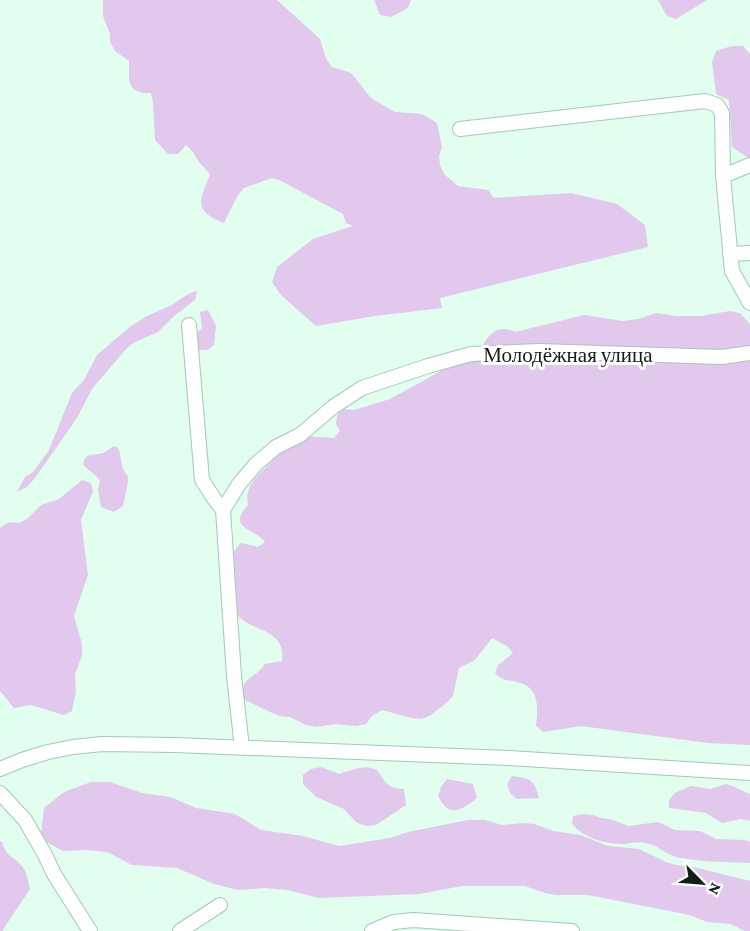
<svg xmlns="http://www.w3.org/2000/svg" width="750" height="931" viewBox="0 0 750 931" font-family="'Crimson Pro',serif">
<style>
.green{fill:#e1c8ec}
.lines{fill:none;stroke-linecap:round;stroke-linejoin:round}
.minor-casing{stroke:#a5c8b6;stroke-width:16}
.minor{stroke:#fff;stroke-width:14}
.labels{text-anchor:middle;stroke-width:6;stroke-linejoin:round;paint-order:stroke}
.street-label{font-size:21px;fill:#111e18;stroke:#fff}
</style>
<rect width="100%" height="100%" fill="#e1feee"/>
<path class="green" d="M 103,0 L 277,0 L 320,39 L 326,59 L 332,67 L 351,73 L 371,98 L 395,112 L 422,114 L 437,123 L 442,147 L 439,156 L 440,165 L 444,174 L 458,186 L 488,190 L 494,198 L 571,193 L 617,204 L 645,225 L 648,247 L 440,298 L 442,308 L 375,316 L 316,326 L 281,295 L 272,282 L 277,267 L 313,239 L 353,226 L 346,223 L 343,214 L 281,181 L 272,178 L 244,188 L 238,195 L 224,223 C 191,210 201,199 210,174 L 198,161 L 193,152 L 186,145 L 178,154 L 168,154 L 155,140 L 153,103 L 151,93 L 142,93 L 133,89 L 129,81 L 129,61 L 115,51 L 110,42 L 110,34 L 103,16 Z
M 374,0 L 411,0 L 408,8 L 391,17 L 380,15 Z
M 658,0 L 707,0 L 676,19 L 667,16 Z
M 732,46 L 743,46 L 750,54 L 750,159 L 732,147 L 729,100 L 716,94 L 712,62 L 716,51 Z
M 197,291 L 195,300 L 173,317 L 158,332 L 133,343 L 126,349 L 92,389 L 77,418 L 35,478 L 27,487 L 17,492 L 25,477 L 33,472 L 49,450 L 72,393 L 84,380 L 97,355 L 131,326 L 147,316 L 172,305 L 188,294 Z
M 208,310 L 216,326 L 214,345 L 208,350 L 199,350 L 194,342 L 195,334 L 202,328 L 200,312 Z
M 730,311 L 740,313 L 750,324 L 750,745 L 708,743 L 581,726 L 543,732 L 536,726 C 538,708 540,687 517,682 C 506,679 504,682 495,673 L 498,665 L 513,653 L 507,646 L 492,638 L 475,660 L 459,668 L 453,696 L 446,703 L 431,715 L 422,719 L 411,718 L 382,710 L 373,715 L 366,724 L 356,726 L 336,724 L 316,727 L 306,725 L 290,717 L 280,716 L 270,712 L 245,700 L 241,692 C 247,674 256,678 265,664 L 282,661 C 287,625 244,633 235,610 C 231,599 236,588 235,578 C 232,562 229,555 241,543 L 258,547 L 265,542 C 255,528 226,529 248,505 L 247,495 L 250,486 L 256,477 L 291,442 L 305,436 L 334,438 L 340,431 L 336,424 L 337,415 L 345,409 L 354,410 L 390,399 L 448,367 L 476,360 C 481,348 489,328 505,329 C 506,329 514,331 515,332 L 584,315 L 622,321 L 639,319 L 656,313 L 676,316 L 701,316 Z
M 116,446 L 119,450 L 123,469 L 128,477 L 128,482 L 123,506 L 114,512 L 101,507 L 98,490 L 100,481 C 95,473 88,471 83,464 C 85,452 94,456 103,453 C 108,451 110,447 116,446 Z
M 82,480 L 91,483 L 93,492 L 81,520 L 88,575 L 74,616 L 82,644 L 82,656 L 75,674 L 76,692 L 72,711 L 64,715 L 31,705 L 14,708 L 0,691 L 0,528 L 9,522 L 19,523 L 27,519 L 41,505 L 59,499 Z
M 321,767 L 339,774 L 358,768 L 368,767 L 377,770 C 386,783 387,788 404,789 L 406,805 L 376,825 L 367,826 L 357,823 L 344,809 L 316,797 L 303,784 L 303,775 L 311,769 Z
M 512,776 C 531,779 534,779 539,798 L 517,799 L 510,793 L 507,784 Z
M 447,779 L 473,784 L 477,798 C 462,810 449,819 438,796 L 441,787 Z
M 91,782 L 110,782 L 142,793 L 170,797 L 196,808 L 235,814 L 261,830 L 303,836 L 339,846 L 390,838 L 408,832 L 468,820 L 485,820 L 502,825 L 523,823 L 534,824 L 553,831 L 580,835 L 608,846 L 639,849 L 666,862 L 676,865 L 694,867 L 750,881 L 750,931 L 745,931 L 730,924 L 707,922 L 690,915 L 588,895 L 556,895 L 545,893 L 525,886 L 462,886 L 419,894 L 319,898 L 288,890 L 265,888 L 238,890 L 214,884 L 177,868 L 132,865 L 107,852 L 86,850 L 63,851 L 46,842 L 41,834 L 44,808 L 64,792 Z
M 726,784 C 735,786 741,791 750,794 L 750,821 L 741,819 L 722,823 L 706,813 L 669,808 L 669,800 L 675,793 L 691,786 L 710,789 Z
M 583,814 L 593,815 L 601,818 L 610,819 L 629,826 L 658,822 L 675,830 L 700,831 L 716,839 L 745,840 L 750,842 L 750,863 C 727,862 702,862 680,858 C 667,856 658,845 646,843 C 638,841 630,844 623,844 C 604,844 584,838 572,824 L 573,816 Z
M 0,841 L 2,842 C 7,859 13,855 21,865 C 27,872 28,881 30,889 L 2,931 L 0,931 Z"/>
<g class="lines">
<g class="minor-casing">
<path id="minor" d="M 460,129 L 705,101 L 717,105 L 722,113 L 723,176 L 732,271 L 750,303
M 723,176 L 750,165
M 730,254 L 750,253
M 189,325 L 202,480 L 215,500 L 223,510 L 234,676 L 242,748
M 223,510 L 239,484 L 256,464 L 276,447 L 300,435 L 333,407 L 362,388 L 428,366 L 471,354 L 539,351 L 722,357 L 750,353
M 0,769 L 22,760 L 48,752 L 73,747 L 102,744 L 175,745 L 509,758 L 750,773
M 0,793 L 25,820 L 44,853 L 54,874 L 90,931
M 180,931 L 220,905
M 372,931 L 394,922 L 413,920 L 572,931"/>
</g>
<use href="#minor" class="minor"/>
</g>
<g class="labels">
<g class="street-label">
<text x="568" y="362">Молодёжная улица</text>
</g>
</g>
<g transform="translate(702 883) rotate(115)" stroke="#ffffff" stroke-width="4.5" paint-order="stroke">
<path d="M0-4.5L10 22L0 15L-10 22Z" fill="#111e18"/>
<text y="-9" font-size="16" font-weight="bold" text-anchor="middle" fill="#111e18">N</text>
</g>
</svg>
